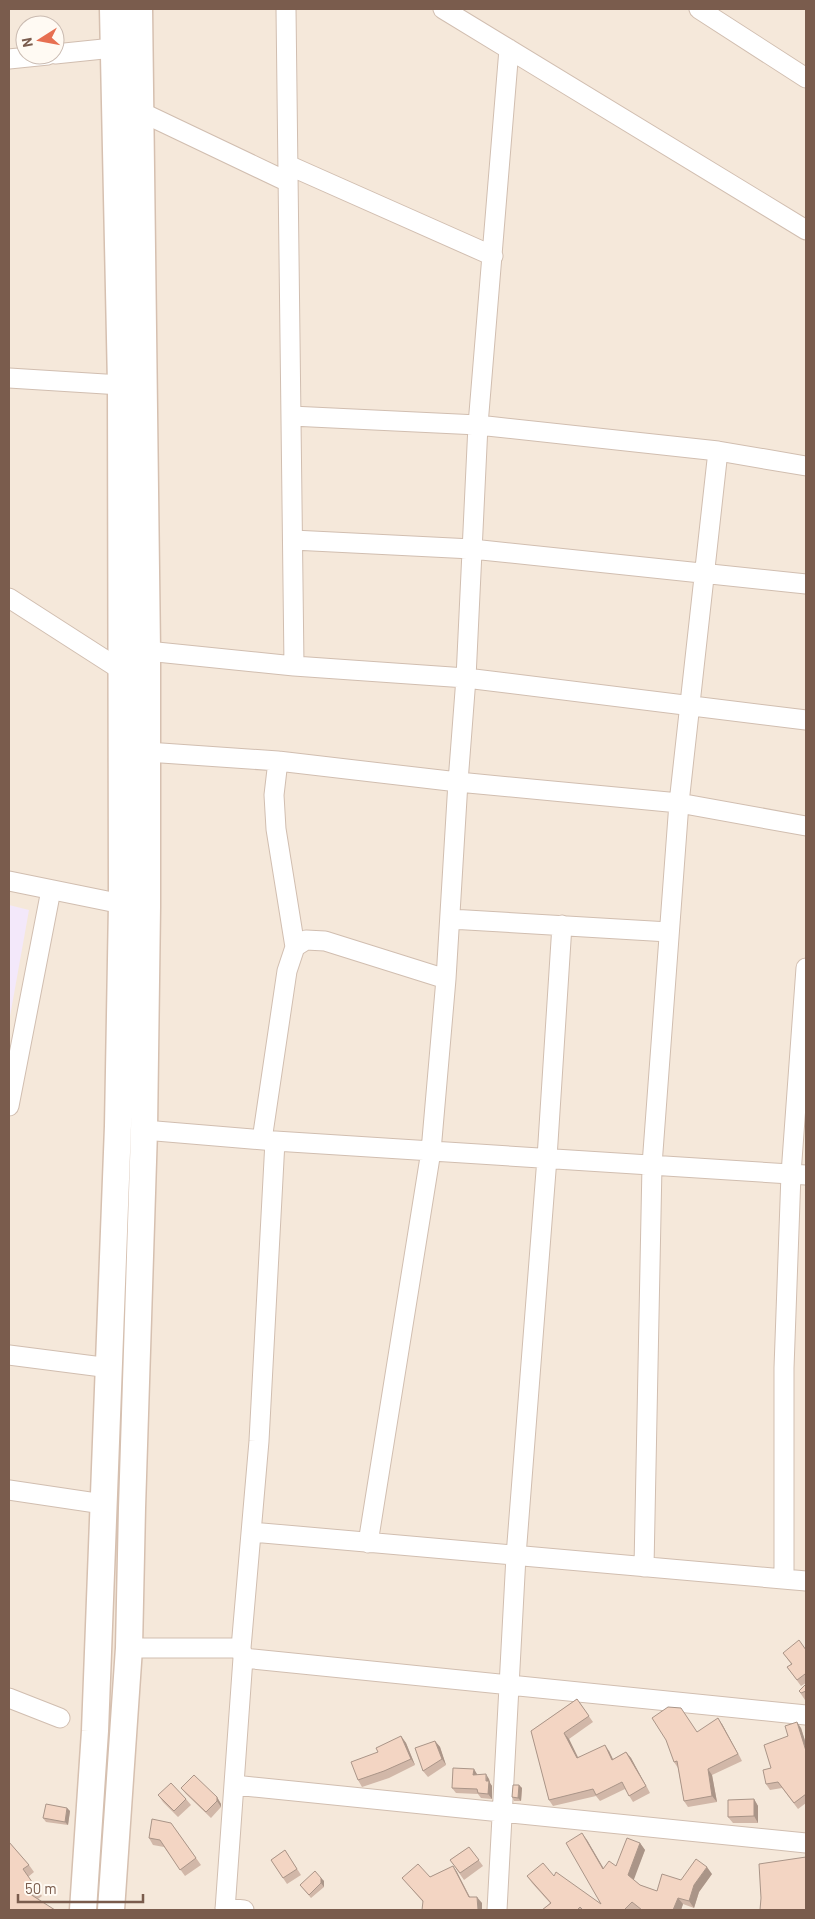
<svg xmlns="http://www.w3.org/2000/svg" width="815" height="1919" viewBox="0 0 815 1919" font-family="Barlow,sans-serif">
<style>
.residential{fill:#f5e8da;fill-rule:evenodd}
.education{fill:#f3e8fa}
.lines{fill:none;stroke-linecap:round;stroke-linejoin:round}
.street-casing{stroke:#d1beb0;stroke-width:21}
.secondary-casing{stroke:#d6c0b0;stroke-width:29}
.street{stroke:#fff;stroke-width:19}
.secondary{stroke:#fff;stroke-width:26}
.wall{fill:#d1b7a8}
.shaded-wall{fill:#aa9588}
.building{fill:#f3d5c3;stroke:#aa9588}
</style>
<rect width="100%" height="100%" fill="#fdf6ec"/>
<path class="residential" d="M 9,9 L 806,9 L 806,1910 L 9,1910 ZM 25,25 L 55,25 L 55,55 L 25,55 Z"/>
<path class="education" d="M 9,905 L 29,910 L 9,1022 Z"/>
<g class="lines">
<g class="street-casing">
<path id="street" d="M 286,9 L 294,666
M 443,9 L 806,230
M 699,9 L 806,78
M 55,54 L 113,48
M 9,59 L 48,55
M 139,111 L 288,182
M 288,165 L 493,256
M 9,378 L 121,385
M 291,416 L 478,425 L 718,451 L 806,466
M 293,540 L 472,549 L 806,584
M 9,598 L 121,670
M 147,651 L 294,666 L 466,678 L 806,720
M 147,752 L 278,761 L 458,782 L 679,803 L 806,826
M 278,761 L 274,795 L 276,829 L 295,947
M 9,881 L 122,904
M 450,919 L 669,932
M 9,1106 L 51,890
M 144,1130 L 275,1141 L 806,1175
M 262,1140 L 287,971 L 295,947 L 306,940 L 325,941 L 446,979
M 9,1355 L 110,1368
M 9,1490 L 103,1504
M 252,1532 L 806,1581
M 368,1543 L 431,1151 L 446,979 L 458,782 L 466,678 L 478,425 L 509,49
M 644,1567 L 652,1165 L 679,803 L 718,451
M 784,1579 L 784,1368 L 791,1174 L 806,968
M 129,1648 L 241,1648
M 243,1658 L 806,1715
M 9,1698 L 60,1718
M 234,1785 L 806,1843
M 225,1908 L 244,1910
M 225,1910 L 243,1658 L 241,1648 L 259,1441 L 275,1141
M 497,1910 L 516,1556 L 547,1158 L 562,925"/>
</g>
<g class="secondary-casing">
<path id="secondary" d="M 83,1910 L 95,1731 L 118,1126 L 122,904 L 121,385 L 113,9
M 111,1910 L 129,1648 L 132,1508 L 144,1130 L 147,907 L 147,651 L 139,9"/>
</g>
<use href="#street" class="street"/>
<use href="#secondary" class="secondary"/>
</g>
<path class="wall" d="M 806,1650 L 806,1683 L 801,1686 L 787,1667 L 791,1664 L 783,1653 Z
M 806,1684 L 806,1699 L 805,1700 L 799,1691 Z
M 577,1699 L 593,1722 L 569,1739 L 578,1757 L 609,1751 L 613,1759 L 626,1752 L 631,1758 L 650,1793 L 633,1802 L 625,1789 L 600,1801 L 596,1796 L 553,1806 L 549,1800 L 531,1731 Z
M 722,1724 L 742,1761 L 712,1775 L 717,1802 L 688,1807 L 684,1801 L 678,1768 L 674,1762 L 697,1732 Z
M 801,1728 L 806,1744 L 806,1803 L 798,1809 L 782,1788 L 770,1790 L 766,1784 L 771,1768 L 788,1736 Z
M 401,1736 L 406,1743 L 415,1765 L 389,1778 L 362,1787 L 358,1780 L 378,1752 Z
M 435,1741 L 440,1747 L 446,1765 L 428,1777 L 423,1771 Z
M 477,1775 L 489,1779 L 490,1783 L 492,1786 L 492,1799 L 481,1798 L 478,1794 L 456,1793 L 452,1788 Z
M 519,1785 L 522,1788 L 521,1801 L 514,1801 L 512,1797 Z
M 181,1788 L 217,1797 L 221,1804 L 221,1807 L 211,1818 L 186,1794 Z
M 158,1795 L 186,1799 L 191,1805 L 178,1817 L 163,1802 Z
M 754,1799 L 758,1806 L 758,1823 L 733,1823 L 728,1817 Z
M 67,1808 L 70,1811 L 68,1825 L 46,1822 L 43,1818 Z
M 171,1823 L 201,1865 L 185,1876 L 164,1847 L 153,1845 L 149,1838 Z
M 587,1840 L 604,1869 L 616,1866 L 640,1843 L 645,1850 L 633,1879 L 640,1885 L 657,1891 L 681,1880 L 712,1874 L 699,1892 L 694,1908 L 683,1904 L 681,1910 L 638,1910 L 637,1909 L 636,1910 L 542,1910 L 550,1903 L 532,1883 L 527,1876 L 554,1876 L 601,1904 Z
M 9,1842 L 29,1865 L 34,1872 L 28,1877 L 42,1896 L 38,1899 L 9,1910 Z
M 469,1847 L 483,1866 L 464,1880 L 450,1860 Z
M 285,1850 L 301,1875 L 287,1884 L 271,1860 Z
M 453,1866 L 457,1872 L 470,1897 L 482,1903 L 423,1902 L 402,1878 L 430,1877 Z
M 321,1878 L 324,1881 L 324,1887 L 311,1898 L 300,1885 Z"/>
<path class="shaded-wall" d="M 718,1718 L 722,1724 L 742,1761 L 738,1754 Z
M 797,1722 L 801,1728 L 806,1744 L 806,1751 Z
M 564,1733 L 569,1739 L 581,1764 L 577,1758 Z
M 401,1736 L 406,1743 L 415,1765 L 411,1759 Z
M 435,1741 L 440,1747 L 446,1765 L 442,1759 Z
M 605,1745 L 609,1751 L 616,1766 L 612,1760 Z
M 626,1752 L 631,1758 L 650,1793 L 646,1786 Z
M 474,1769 L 477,1774 L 477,1780 L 473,1775 Z
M 708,1769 L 712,1775 L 717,1802 L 712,1796 Z
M 486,1774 L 489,1779 L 490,1783 L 492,1786 L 492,1799 L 488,1794 Z
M 519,1785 L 522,1788 L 521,1801 L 518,1798 Z
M 217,1797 L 221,1804 L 221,1807 L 217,1801 Z
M 754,1799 L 758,1806 L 758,1823 L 754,1816 Z
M 67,1808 L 70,1811 L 68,1825 L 65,1822 Z
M 582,1833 L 587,1840 L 608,1876 L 603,1869 Z
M 640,1843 L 645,1850 L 633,1882 L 628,1875 Z
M 453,1866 L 457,1872 L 473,1904 L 469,1897 Z
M 707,1867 L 712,1874 L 699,1892 L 694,1908 L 689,1901 L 694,1885 Z
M 321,1878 L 324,1881 L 324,1887 L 321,1883 Z
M 477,1897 L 482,1903 L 482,1910 L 478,1910 Z
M 678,1898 L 683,1904 L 681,1910 L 673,1910 Z"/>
<path class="building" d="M 799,1640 L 806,1650 L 806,1677 L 805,1674 L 797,1680 L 787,1667 L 792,1664 L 783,1653 Z
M 806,1684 L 806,1691 L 801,1693 L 799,1691 Z
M 577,1699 L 589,1716 L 564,1733 L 577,1758 L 605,1745 L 612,1760 L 626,1752 L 646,1786 L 629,1796 L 622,1782 L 596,1795 L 593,1789 L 549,1800 L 531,1731 Z
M 668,1707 L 681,1708 L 697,1732 L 718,1718 L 738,1754 L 708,1769 L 712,1796 L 684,1801 L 677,1761 L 674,1762 L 666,1740 L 652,1718 Z
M 797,1722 L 806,1751 L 806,1794 L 794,1803 L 778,1782 L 766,1784 L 763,1770 L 771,1768 L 764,1745 L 788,1736 L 785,1726 Z
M 401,1736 L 411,1759 L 384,1771 L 358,1780 L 351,1762 L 378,1752 L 376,1748 Z
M 435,1741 L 442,1759 L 423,1771 L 415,1748 Z
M 453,1768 L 474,1769 L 473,1775 L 486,1774 L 486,1781 L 489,1781 L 488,1794 L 478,1793 L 477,1789 L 452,1788 Z
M 194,1775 L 217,1797 L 217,1801 L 206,1812 L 181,1788 Z
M 171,1783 L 186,1799 L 174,1811 L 158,1795 Z
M 513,1785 L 519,1785 L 518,1798 L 512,1797 Z
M 754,1799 L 754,1816 L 728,1817 L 728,1800 Z
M 46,1804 L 67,1808 L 65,1822 L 43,1818 Z
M 152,1819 L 171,1823 L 196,1858 L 180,1870 L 160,1840 L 149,1838 Z
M 582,1833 L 603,1869 L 609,1861 L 616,1866 L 627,1838 L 640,1843 L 628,1875 L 640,1885 L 657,1891 L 662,1874 L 681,1880 L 696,1859 L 707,1867 L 694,1885 L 689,1901 L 678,1898 L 673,1910 L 642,1910 L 632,1902 L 624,1910 L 583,1910 L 580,1907 L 577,1910 L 542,1910 L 551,1903 L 527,1876 L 543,1863 L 554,1876 L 556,1872 L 601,1904 L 566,1843 Z
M 9,1842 L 29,1865 L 23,1869 L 37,1889 L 30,1894 L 55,1910 L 9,1910 Z
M 469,1847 L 479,1860 L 460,1873 L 450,1860 Z
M 285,1850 L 297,1869 L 283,1878 L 271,1860 Z
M 806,1857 L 806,1910 L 760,1910 L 761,1898 L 759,1864 Z
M 418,1864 L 430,1877 L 453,1866 L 469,1897 L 477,1897 L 478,1910 L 422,1910 L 423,1901 L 402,1878 Z
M 315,1871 L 321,1878 L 321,1883 L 309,1895 L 300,1885 Z"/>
<rect width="815" height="1919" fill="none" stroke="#7a5c4d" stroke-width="20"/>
<g transform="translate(40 40) rotate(259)"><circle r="24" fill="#fffaf3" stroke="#cabbb1"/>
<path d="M0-4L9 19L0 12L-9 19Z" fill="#e76f51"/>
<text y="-8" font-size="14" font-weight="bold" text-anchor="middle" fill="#7a5c4d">N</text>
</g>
<path d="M18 1894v8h125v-8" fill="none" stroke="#7a5c4d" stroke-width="2.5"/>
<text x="25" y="1894" font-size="15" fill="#7a5c4d" stroke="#fffaf3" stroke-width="4" paint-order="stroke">50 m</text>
</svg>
